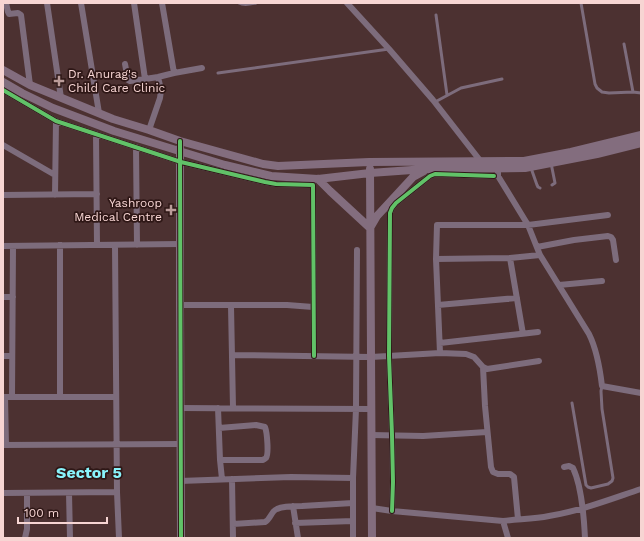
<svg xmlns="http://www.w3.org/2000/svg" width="644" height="541" viewBox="0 0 644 541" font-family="'Work Sans',sans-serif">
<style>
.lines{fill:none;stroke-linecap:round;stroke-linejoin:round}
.lane{stroke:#7d6c7c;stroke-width:3}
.street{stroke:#7d6c7c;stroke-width:6}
.secondary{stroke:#836d7e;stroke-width:8}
.cycleway-casing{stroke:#2e1716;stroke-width:6}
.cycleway{stroke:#61c268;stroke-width:4}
.poi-dot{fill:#bb9c9a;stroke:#2e1716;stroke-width:1.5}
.labels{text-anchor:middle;stroke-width:3.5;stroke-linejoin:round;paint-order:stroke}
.poi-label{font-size:12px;fill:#f7d5d3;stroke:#2e1716;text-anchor:start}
.district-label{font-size:16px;font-weight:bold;fill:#89f4fc;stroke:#2e1716}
</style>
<rect width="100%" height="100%" fill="#4c3131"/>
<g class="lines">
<path class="lane" d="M 239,3 C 244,6 251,4 256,3
M 581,3 L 595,84 L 597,88 L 602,92 L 609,93 L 633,92 L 641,93
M 436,15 L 447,95
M 624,44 L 633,92
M 218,73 L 389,49
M 435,102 L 461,88 L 502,79
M 551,163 L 555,183 L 552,185
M 531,168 L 537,185 L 538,187 L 540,188
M 572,403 L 586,485 L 588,487 L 591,488 L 608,484 L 612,481 L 613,478 L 602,409 L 601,391 L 602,386"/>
<path class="street" d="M 6,3 L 8,12 L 9,14 L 18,13 L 21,15 L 30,85
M 47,3 L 61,98
M 81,3 L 99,113
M 134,3 L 145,79 L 158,77 L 174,73
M 162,3 L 174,73 L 202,68
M 347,3 L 389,49 L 433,100 L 482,163
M 125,64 L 128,80 L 130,81 L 145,79
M 3,90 L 56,121 L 181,162 L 265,182 L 276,184 L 313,185 L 314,356
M 149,130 L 160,98 L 161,90 L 158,77
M 96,134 L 97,245
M 3,145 L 55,175
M 136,147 L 137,245
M 498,164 L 498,176 L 528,225 L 540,255 L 589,334 C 597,350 600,369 602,386 L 641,393
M 3,195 L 97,194
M 55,195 L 56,121
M 115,245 L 117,492 L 119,538
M 3,246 L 180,244
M 537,247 L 574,240 L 608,236 L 611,237 L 613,240 L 616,260
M 510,258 L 523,334
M 436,259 L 510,258 L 540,255
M 559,285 L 602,281
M 3,297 L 13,297
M 180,305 L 287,305 L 313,307
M 438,305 L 517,298
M 231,306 L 233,408
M 440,343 L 538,332
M 440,353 L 436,259 L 437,225 L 528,225 L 608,215
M 232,355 L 371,357 L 440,353 L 466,354 L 474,357 L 483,367 L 487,369 L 539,361
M 3,356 L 12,356
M 483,367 L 485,406 L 491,467 L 493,472 L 498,474 L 510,474 L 514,477 L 518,519
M 3,397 L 116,397
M 5,397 L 6,445
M 12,397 L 13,246
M 60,397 L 60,245
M 180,408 L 371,409
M 218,408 L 220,460 L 222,479
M 219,428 L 256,425 L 265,427 C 267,432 269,454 266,458 C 265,459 264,459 263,460 L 220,460
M 371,435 L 423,436 L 487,432
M 3,445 L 180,444
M 564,467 L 569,466 L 573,468 C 582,487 584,517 585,538
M 232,479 L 233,538
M 180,481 L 291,477 L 353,478
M 3,493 L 117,492
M 69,493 L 70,538
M 293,506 L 298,538
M 372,508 L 392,511 L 503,521 C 519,519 534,519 549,516 C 580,511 611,499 641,489
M 392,511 L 393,482 L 392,435 L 389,356 L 390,213 L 392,208 L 396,203 L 430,176 L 435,174 L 494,176
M 503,521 L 508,538
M 295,523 L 353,521
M 233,524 L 265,522 C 271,519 271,511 277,509 C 283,506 295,506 302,506 C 319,505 336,504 353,503
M 25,538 L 27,529 L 27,493
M 353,538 L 353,478 L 356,409 L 357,250"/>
<path class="secondary" d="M 3,70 L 30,85 L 113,119 L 149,130 L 180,141 L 263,164 L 278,166 L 369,162 L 524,161 L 571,152 L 641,135
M 3,82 L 22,93 L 53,108 L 114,131 L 225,165 L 271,176 L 318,179 L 370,173 L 426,169 L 525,168 L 597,154 L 641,143
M 180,148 L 180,305 L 181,538
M 370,169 L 372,538
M 318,179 L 330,191 L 370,228 L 377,216 L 413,177 L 424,171"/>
<g class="cycleway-casing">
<path id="cycleway" d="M 3,90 L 56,121 L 181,162 L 265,182 L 276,184 L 313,185 L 314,356
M 180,141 L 181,538
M 392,511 L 393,482 L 392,435 L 389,356 L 390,213 L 392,208 L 396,203 L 430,176 L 435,174 L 494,176"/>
</g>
<use href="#cycleway" class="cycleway"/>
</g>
<g class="poi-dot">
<path d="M57 75h4v4h4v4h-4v4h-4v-4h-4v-4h4z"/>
<path d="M169 204h4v4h4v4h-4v4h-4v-4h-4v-4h4z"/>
</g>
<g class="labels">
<g class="poi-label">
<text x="68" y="78">Dr. Anurag's<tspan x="68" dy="14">Child Care Clinic</tspan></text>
<text x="162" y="207" text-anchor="end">Yashroop<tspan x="162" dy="14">Medical Centre</tspan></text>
</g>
<g class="district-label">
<text x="89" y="478">Sector 5</text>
</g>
</g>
<rect width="644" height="541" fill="none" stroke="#f7d5d3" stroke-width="8"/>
<path d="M18 517v6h89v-6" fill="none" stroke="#f7d5d3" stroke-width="2"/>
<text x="24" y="517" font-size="12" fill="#f7d5d3" stroke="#2e1716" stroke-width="3" paint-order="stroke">100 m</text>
</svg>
